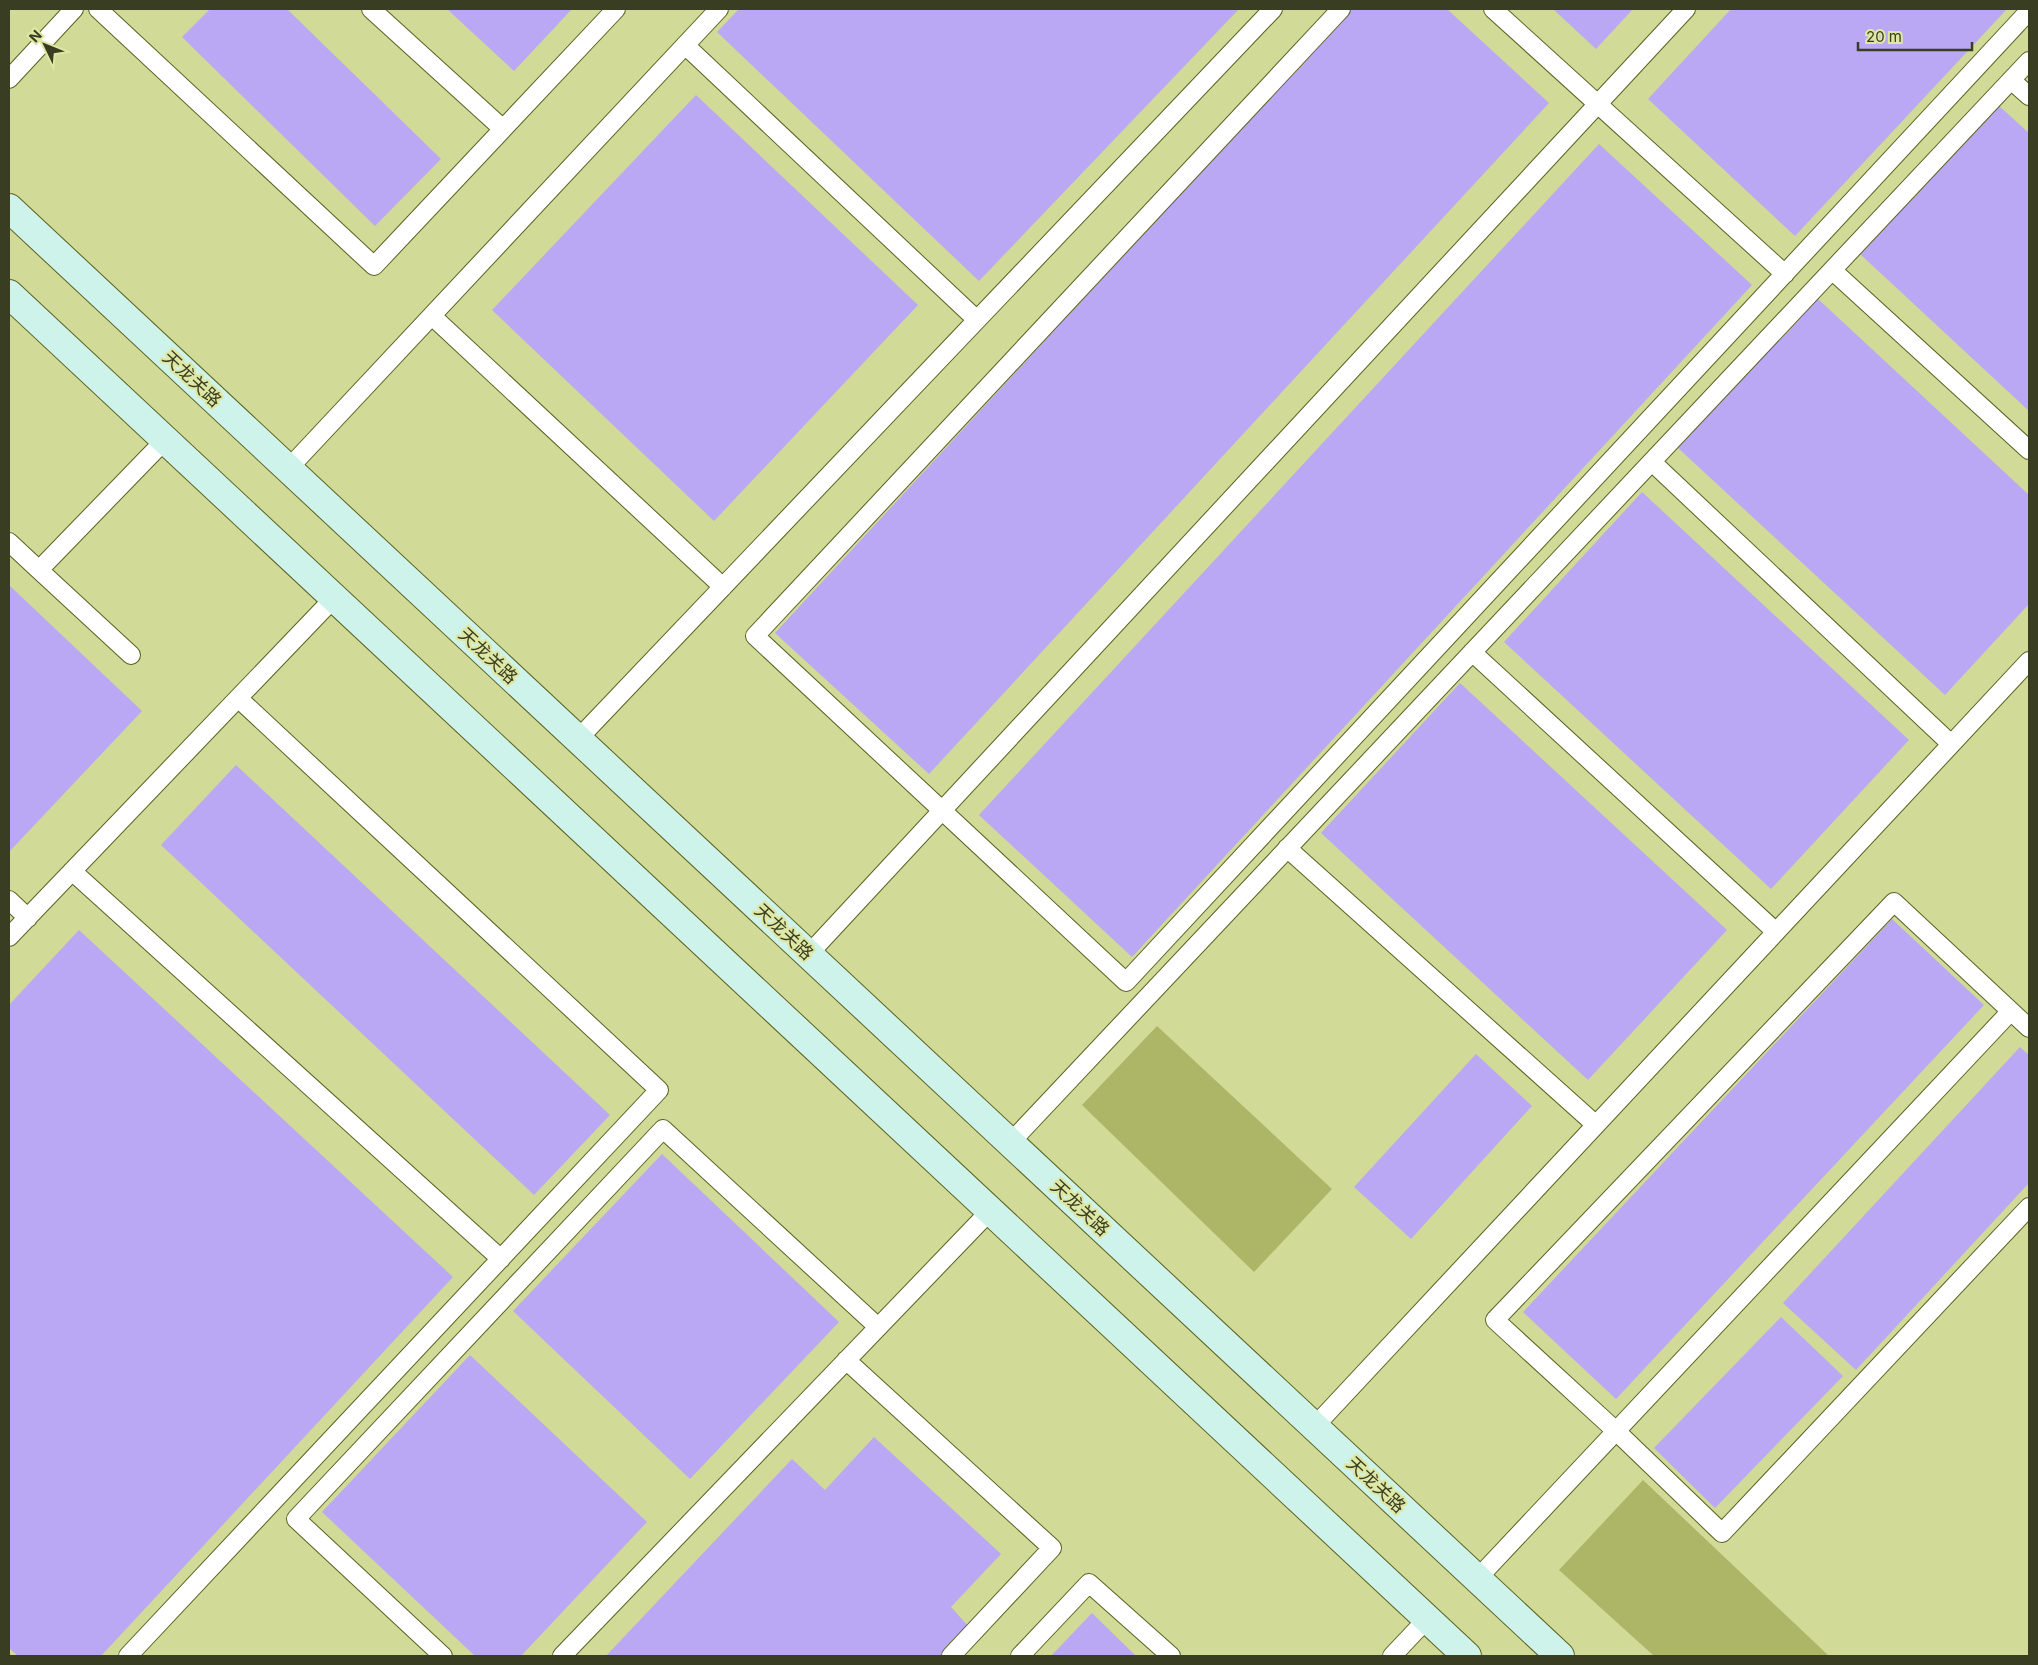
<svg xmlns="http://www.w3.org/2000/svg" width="2038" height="1665" viewBox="0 0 2038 1665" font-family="Inter,'Noto Sans SC',sans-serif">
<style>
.green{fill:#adb666}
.building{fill:#baa8f4}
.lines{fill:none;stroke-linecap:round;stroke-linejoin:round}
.lane-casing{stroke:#5b6121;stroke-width:20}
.secondary-casing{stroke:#5b6121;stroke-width:30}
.lane{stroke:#fff;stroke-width:18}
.secondary{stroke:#cef3ea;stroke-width:28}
.labels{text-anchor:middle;stroke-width:4.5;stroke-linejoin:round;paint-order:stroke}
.street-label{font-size:18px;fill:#393d21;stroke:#dee7a3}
</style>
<rect width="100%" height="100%" fill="#d1da97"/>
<path class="green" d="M 1157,1026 L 1332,1189 L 1254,1272 L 1082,1105 Z
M 1643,1480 L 1829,1656 L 1654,1656 L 1559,1570 Z"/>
<path class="building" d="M 210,9 L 287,9 L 441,159 L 375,226 L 182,37 Z
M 447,9 L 572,9 L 514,71 Z
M 739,9 L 1239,9 L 979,281 L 717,32 Z
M 1351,9 L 1447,9 L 1549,103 L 929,774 L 775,633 Z
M 1553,9 L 1633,9 L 1596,49 Z
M 1731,9 L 2007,9 L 1795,236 L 1648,99 Z
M 696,95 L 918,305 L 714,521 L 492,310 Z
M 1998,105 L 2029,133 L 2029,411 L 1860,254 Z
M 1599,144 L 1752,285 L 1132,957 L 979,815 Z
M 1817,298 L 2029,495 L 2029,604 L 1945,695 L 1678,448 Z
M 1642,492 L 1909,740 L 1771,889 L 1504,642 Z
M 9,585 L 142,711 L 9,852 Z
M 1460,683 L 1727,930 L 1588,1080 L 1321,833 Z
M 236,765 L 610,1115 L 534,1195 L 161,845 Z
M 1892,919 L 1984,1005 L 1616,1399 L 1523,1312 Z
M 79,930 L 453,1277 L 101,1656 L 18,1656 L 9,1648 L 9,1005 Z
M 2020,1047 L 2029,1055 L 2029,1183 L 1856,1370 L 1783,1303 Z
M 1476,1054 L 1532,1106 L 1411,1239 L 1354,1187 Z
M 662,1154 L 839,1322 L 690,1479 L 513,1311 Z
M 1781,1317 L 1843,1376 L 1715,1508 L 1654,1448 Z
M 470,1355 L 647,1522 L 521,1656 L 475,1656 L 322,1512 Z
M 874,1437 L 1001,1554 L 951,1607 L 969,1627 L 941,1656 L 606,1656 L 792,1459 L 825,1490 Z
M 1092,1613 L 1136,1656 L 1051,1656 Z"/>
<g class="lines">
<g class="lane-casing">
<path id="lane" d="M 98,9 L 374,266 L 616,9
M 371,9 L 503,129
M 1341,9 L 755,636 L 1126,982 L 2029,11
M 1493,9 L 1785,274
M 685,45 L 977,320
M 9,79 L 74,9
M 2011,80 L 2029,96
M 1832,270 L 2029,450
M 432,316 L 723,587
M 1652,462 L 1951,744
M 288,469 L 719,9
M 9,542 L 39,570 L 165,440
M 39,570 L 131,655
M 1472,652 L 1776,932
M 578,739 L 1273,9
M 1287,848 L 1596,1125
M 72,871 L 501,1259
M 9,900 L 28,918
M 9,937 L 334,598
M 808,955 L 1686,9
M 2029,1028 L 1894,902 L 1495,1320 L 1616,1431 L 1722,1533 L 2029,1207
M 1010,1143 L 2029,61
M 846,1360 L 1052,1548 L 951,1656
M 1314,1427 L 2029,661
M 1477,1579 L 2011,1011
M 128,1656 L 659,1090 L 238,698
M 443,1656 L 296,1519 L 663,1129 L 878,1327
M 562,1656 L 990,1211
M 1020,1656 L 1089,1583 L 1171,1656
M 1392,1656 L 1427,1619"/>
</g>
<g class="secondary-casing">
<path id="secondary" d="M 9,208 L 1560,1656
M 9,294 L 1467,1656"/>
</g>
<use href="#lane" class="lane"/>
<use href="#secondary" class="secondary"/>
</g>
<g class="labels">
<g class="street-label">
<text transform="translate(192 379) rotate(43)" y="6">天龙关路</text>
<text transform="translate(488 656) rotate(43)" y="6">天龙关路</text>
<text transform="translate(784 932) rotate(43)" y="6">天龙关路</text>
<text transform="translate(1080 1208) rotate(43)" y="6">天龙关路</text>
<text transform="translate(1376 1485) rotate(43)" y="6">天龙关路</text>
</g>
</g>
<rect width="2038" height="1665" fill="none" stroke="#393d21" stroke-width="20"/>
<g transform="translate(45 45) rotate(313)" stroke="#dee7a3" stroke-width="4" paint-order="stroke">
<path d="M0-4L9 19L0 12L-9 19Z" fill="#393d21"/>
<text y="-8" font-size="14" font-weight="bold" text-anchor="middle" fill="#393d21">N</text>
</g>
<path d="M1858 42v8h114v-8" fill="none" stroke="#393d21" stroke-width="2.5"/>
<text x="1866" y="42" font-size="15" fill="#393d21" stroke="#dee7a3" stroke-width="4" paint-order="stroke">20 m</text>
</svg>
